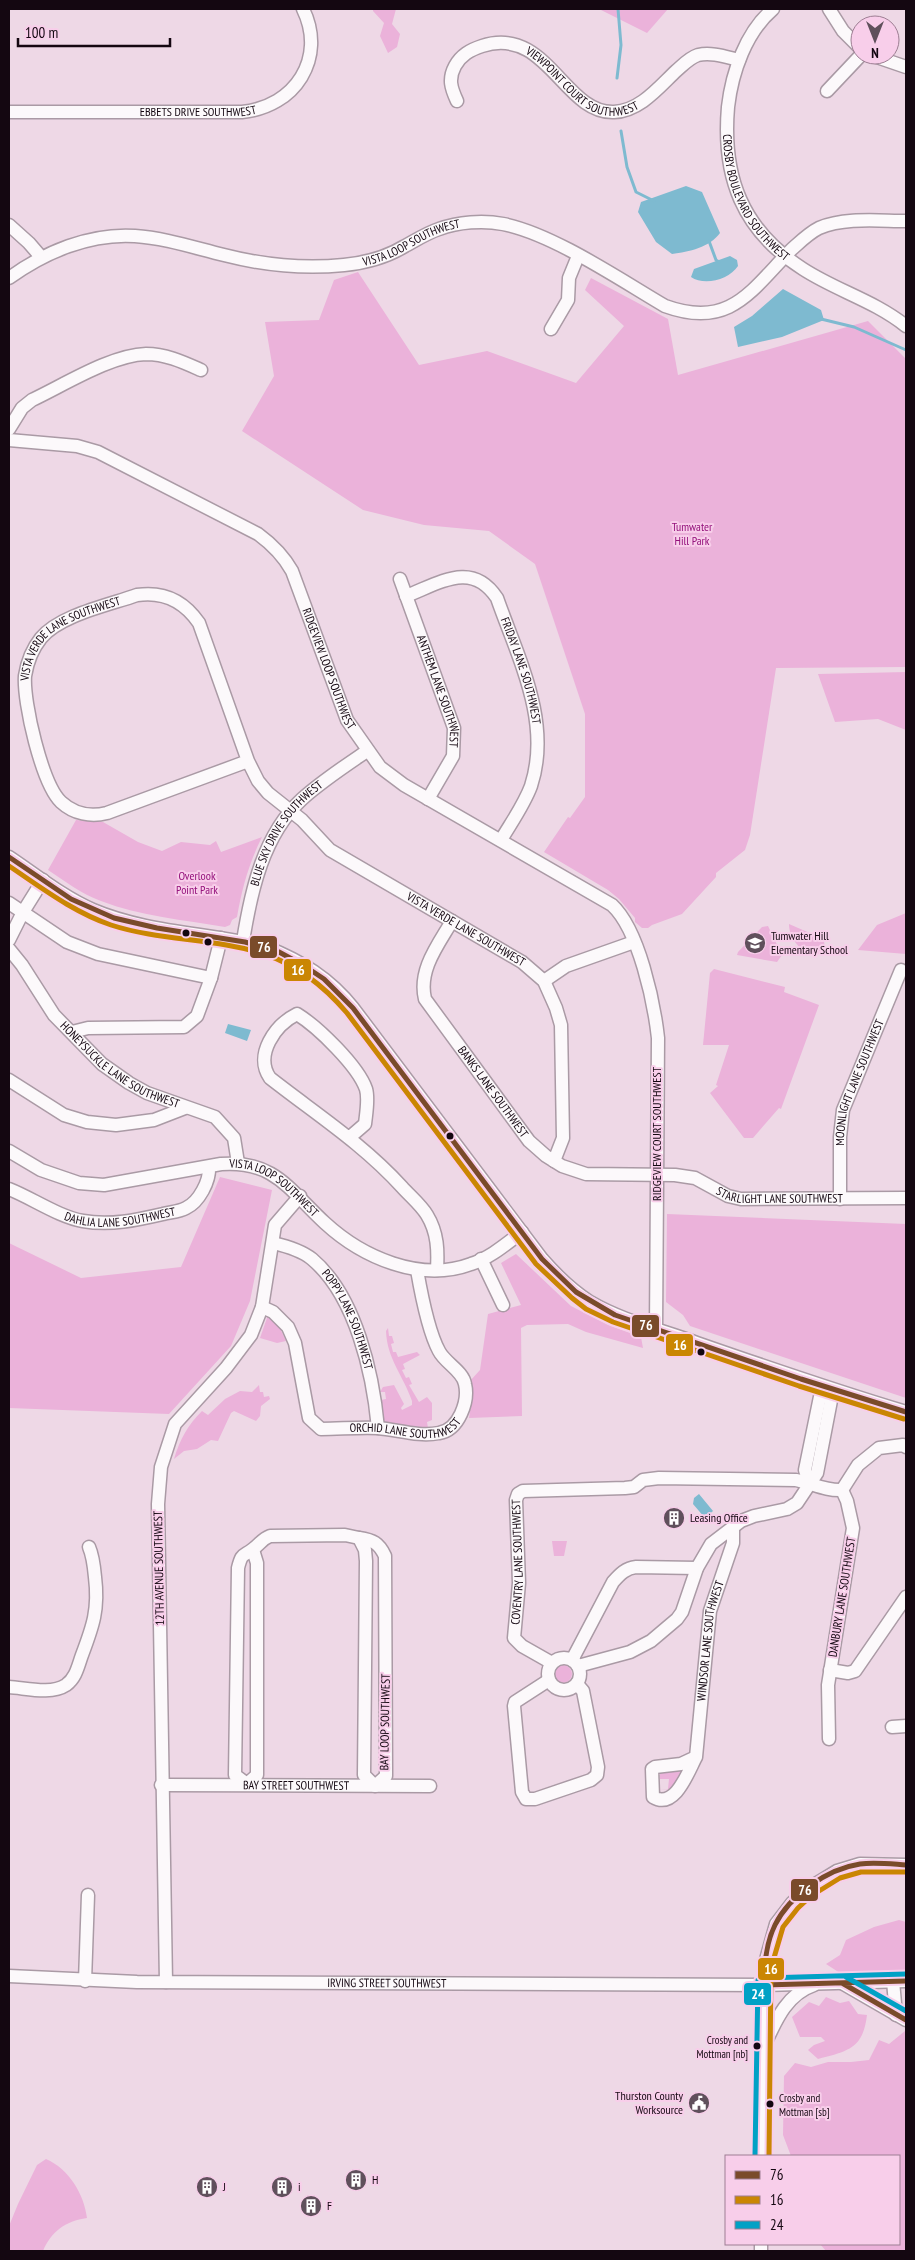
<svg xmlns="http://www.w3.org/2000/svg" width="915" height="2260" viewBox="0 0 915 2260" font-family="'PT Sans Narrow',sans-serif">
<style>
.green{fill:#ebb2da}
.water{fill:#7ebad0}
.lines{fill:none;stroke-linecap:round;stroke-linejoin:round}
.stream{stroke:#7ebad0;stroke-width:3}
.minor-casing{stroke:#aa9aa5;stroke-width:15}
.minor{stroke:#fcf9fb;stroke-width:12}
.bus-1-casing{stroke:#f8ceea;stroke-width:9}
.bus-2-casing{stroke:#f8ceea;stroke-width:9}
.bus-3-casing{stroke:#f8ceea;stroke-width:9}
.bus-1{stroke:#7a4b2a;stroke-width:5}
.bus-2{stroke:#ca8603;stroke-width:5}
.bus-3{stroke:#01a1c5;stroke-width:5}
.bus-dot{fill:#140711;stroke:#f8ceea;stroke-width:2}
.labels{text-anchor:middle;stroke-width:4;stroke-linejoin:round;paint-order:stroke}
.bus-label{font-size:11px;fill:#140711;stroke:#f8ceea;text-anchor:end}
.street-label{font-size:12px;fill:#140711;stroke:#f8ceea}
.park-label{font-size:12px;fill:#94117b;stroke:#f8ceea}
.poi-label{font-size:12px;fill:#140711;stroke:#f8ceea;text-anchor:start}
.line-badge{stroke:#f8ceea;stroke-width:2}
.badge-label{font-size:14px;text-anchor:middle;font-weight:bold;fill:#fff}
</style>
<rect width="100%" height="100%" fill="#eed8e6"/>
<path class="green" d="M 373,9 L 396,9 L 392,24 L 400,34 L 397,47 L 388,53 L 380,36 L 384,23 L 373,11 Z
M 599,9 L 668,9 L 647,33 Z
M 358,272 L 419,365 L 487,351 L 576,383 L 624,326 L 585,290 L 591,278 L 668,319 L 678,375 L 868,321 L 906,359 L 906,667 L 776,668 L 750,835 L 745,850 L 716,873 L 716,877 L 682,914 L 652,925 L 648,928 L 642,928 L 635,922 L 635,918 L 619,899 L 608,890 L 544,852 L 568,817 L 570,818 L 585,797 L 585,714 L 535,564 L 489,531 L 424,525 L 363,510 L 242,431 L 274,376 L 265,322 L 319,320 L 334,280 Z
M 906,672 L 906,730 L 878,719 L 835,722 L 818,674 Z
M 76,820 L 103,822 L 138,842 L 162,851 L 181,842 L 210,845 L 216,841 L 221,852 L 262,837 C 249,863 242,888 237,917 L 232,920 L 230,925 L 225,927 C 184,920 140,916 101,901 C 81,894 65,881 48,870 Z
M 906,913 L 906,954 L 858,950 L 877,925 Z
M 789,924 L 812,934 L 823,935 L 825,948 L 823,953 C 805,958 789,941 789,924 Z
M 768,926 L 782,955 L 777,962 L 737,955 L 738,952 L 762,927 Z
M 714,969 L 785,987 L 784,992 L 819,1005 L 781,1109 L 779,1108 L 753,1138 L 744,1138 L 710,1093 L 718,1086 L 716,1085 L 729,1045 L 703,1045 L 710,973 Z
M 220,1177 L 272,1190 L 250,1301 L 231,1346 L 169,1414 L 9,1408 L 9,1243 L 81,1278 L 181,1267 Z
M 667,1214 L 906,1224 L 906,1398 L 690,1326 L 683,1315 L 666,1302 Z
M 516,1254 L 571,1306 L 608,1325 L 641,1337 L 643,1348 L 586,1332 L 568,1324 L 527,1325 L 521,1328 L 522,1416 L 469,1418 L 472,1396 L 470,1381 L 480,1370 L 488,1314 L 521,1305 L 501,1263 Z
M 268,1315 L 278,1324 L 286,1341 L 277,1343 L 260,1338 Z
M 388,1328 L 389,1336 L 392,1336 L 394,1343 L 391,1344 L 393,1352 L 396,1352 L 398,1357 L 417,1352 L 420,1355 L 403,1364 L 405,1369 L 402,1370 L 406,1378 L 409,1377 L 412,1384 L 409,1385 L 419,1402 L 427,1397 L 432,1403 L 432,1420 L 427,1422 L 428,1428 L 384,1423 L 381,1400 L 386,1399 L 385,1392 L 380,1392 L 383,1387 L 394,1385 L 404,1404 L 401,1408 L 402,1410 L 412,1405 L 412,1401 C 403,1375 387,1359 386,1331 Z
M 259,1385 L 260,1392 L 263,1392 L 264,1397 L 269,1396 L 270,1399 L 261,1406 L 260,1416 L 256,1421 L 234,1411 L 231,1413 L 218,1441 L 211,1440 L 197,1449 L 184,1451 L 174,1459 C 180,1439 188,1425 202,1411 L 208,1415 L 225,1399 L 240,1391 L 252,1392 Z
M 552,1541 L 567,1541 L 564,1556 L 554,1556 Z
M554 1674a9 9 0 1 1 18 0a9 9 0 1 1-18 0Z
M 682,1771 L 672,1789 L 660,1790 L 668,1789 L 669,1779 L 660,1779 L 660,1774 L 662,1772 Z
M 899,1920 L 906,1922 L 906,1974 L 843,1975 L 826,1964 L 840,1955 L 846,1940 L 874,1927 Z
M 826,1997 L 840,2003 L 849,2001 L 858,2014 L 867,2015 C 863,2049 848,2051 818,2059 L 808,2050 L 814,2045 L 825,2041 L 821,2037 L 800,2037 L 792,2017 L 809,2002 L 819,2006 Z
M 905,2031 L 906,2034 L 906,2251 L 826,2251 L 820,2244 L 899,2244 L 899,2156 L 791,2156 L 783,2135 L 784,2076 L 795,2063 L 811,2067 L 828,2062 L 851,2062 L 869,2060 L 879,2040 L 889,2044 Z
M 46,2159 C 69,2169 84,2194 87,2218 C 65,2221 51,2232 43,2251 L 9,2251 L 9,2226 L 18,2204 L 37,2165 Z"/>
<path class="water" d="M 686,186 L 702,192 L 720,233 C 710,247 689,252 672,254 L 656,242 L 638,212 L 641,202 Z
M 730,256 L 737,260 L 738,266 C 729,280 704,286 691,277 L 694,269 Z
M 783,289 L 821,310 L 824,320 L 782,337 L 738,347 L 734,327 L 752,316 Z
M 228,1024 L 251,1030 L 247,1041 L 225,1033 Z
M 699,1494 L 713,1511 L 705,1518 L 693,1504 L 694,1498 Z"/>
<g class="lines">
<path class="stream" d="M 617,78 L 621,45 L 618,9
M 621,131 L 627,167 L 636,192 L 654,201
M 709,241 L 716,260 L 719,262
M 821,319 L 854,327 L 906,350"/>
<g class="minor-casing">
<g id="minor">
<path id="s1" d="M 773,9 C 746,32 732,72 728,107 C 722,177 742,230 803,269 C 837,291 873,300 906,326"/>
<path d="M 829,9 L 843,31 L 860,48"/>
<path d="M 871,55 L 906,67"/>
<path d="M 827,91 L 861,55"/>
<path id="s2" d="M 457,101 C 451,88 448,79 455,66 C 461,55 470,50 482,46 C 547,25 564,114 614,112 C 640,111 659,87 676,71 C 683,65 689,58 698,55 C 712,52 726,57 739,60"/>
<path id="s3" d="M 9,112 L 242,112 C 295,107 327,58 303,9"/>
<path d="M 9,225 L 29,243 L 41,257"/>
<path id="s4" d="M 9,278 C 45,252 90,233 135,236 C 165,238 195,248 224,255 C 263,265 304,269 344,265 C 365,263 387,257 405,246 C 416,240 427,233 439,229 C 458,222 483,220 503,224 C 553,234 619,279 665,306 C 731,330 752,289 792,249 C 801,241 809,233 819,228 C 845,217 879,221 906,221"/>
<path d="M 551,329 L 568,300 L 569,278 L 578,256"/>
<path d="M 9,429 L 22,408 L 32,400 C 64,385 111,355 146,354 C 166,354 183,362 201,370"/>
<path id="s5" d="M 9,440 L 77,446 L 98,452 L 258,534 C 273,545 283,555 292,571 L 347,720 L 380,767 L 404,785 L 612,905 C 639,930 654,1002 658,1038 L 656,1329"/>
<path id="s6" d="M 400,579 L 454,728 L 453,756 L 428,799"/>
<path id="s7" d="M 406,596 C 440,583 472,560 497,598 C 518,658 552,722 531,786 C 524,805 511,823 501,840"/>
<path id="s8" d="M 248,761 L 107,813 C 91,817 74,814 61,802 C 42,784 23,702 25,676 C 27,663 33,648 41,638 C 60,615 109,605 137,595 C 164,591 184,601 199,623 L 248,761 L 258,781 L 268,793 L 302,820 L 330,850 L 522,962 L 544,981 L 556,1008 L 561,1025 L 563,1138 L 554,1161"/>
<path d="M 9,857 C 36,875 63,897 93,910 C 147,933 210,933 266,947 C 301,961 329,978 353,1008 L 542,1259 C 556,1275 571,1290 590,1302 C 622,1321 662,1330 697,1343 C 766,1367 836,1391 906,1412"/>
<path d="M 9,903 L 67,942 L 98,954 L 211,978"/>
<path id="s9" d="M 452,921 C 438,945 418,970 425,999 L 529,1141 L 546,1156 L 562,1166 L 586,1174 L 675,1175 L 695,1178 L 728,1196 L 741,1199 L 906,1198"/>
<path d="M 9,940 L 23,912 L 43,880"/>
<path id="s10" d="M 243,941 C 251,891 263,835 302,799 C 322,781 345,766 367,751"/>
<path id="s11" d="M 9,949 L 22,965 L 54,1015 L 102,1064 L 129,1083 L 147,1093 L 215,1117 L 234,1138 L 238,1163"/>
<path d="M 544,981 L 566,966 L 634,942"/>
<path d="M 72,1032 L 88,1028 L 184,1027 L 197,1016 L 211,978 L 221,938"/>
<path d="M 9,1080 L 64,1115 L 87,1122 L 116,1125 L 154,1120 L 185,1108"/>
<path d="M 350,1137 L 365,1124 C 366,1114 369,1099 366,1089 C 358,1066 318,1027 297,1014 C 275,1025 254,1055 270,1078 C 316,1114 363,1144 402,1187 C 410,1196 421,1205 427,1215 C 438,1233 438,1251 437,1270"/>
<path id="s12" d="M 9,1151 L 41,1170 L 79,1183 L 104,1185 L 221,1164 C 275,1160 290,1191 325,1223 C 362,1257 420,1283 471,1264 C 490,1258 506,1244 522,1232"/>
<path id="s13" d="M 9,1189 C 32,1198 59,1217 83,1221 C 110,1226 137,1220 163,1214 C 170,1212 179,1212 186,1208 C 199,1202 210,1181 209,1167"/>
<path id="s14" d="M 840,1199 L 840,1137 L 843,1110 L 901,970"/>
<path id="s15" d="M 273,1243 C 286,1246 301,1250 312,1259 C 356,1296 373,1374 378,1428"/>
<path d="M 481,1259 L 503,1305"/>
<path id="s16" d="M 262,1307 L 273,1312 L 288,1327 L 295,1343 L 309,1418 L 321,1429 C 340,1429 359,1427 378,1428 C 399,1430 419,1437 439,1433 C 459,1430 469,1401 465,1384 C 463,1371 445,1363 439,1351 C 428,1331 421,1293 417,1270"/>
<path d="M 809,1482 L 805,1470 L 822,1387"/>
<path d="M 842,1490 L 858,1465 L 879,1448 L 903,1445 L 906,1447"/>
<path d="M 359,1538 C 373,1540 379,1543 385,1556 L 386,1776 L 375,1786 L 364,1775 L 366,1561 L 365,1550 Z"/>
<circle cx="564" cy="1674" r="16"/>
<path d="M 572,1660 L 613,1582 C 620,1574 626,1568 636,1567 L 697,1568"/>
<path id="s17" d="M 552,1663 L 522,1646 L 514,1638 L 519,1583 L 516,1500 L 518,1494 L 523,1491 L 625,1488 L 634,1487 L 643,1480 L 659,1478 L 796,1480 C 812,1483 825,1491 842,1490 L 847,1501 L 853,1528 L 828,1685 L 829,1739"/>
<path d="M 578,1666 L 630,1652 L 651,1641 L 677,1619 L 682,1612 L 697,1568 L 711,1544 L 741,1521 L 754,1516 L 787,1509 L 797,1503 L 817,1473 L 833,1390"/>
<path d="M 830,1670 L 848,1673 L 855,1671 L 906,1597"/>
<path d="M 549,1680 L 515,1702 L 514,1706 L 522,1792 L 526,1799 L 535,1799 L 591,1780 L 597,1775 L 598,1767 L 583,1691 L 577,1684"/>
<path d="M 9,1687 C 26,1688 51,1695 66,1685 C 76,1678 78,1666 82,1655 C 93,1626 99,1609 95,1577 C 94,1566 93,1556 89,1547"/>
<path d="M 892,1727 L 906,1726"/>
<path id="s18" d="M 696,1757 C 688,1772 675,1810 653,1797 L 652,1769 L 655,1767 L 681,1764 L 696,1757 L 710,1611 L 733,1543 L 733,1527"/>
<path d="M 247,1784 L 235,1775 L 238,1568 C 242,1552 243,1557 253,1549 C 260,1544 262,1539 270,1536 L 345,1535 L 359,1538"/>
<path d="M 247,1784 L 257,1775 L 257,1563 L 253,1550"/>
<path id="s19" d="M 161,1785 L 430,1786"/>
<path id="s20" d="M 9,1976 L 137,1982 L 764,1985 L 906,1981"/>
<path d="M 85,1981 L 88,1895"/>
<path d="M 893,1981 L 896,2015"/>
<path d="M 166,1982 L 158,1504 L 161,1467 L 175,1424 L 226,1368 L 251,1335 L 262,1307 L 275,1225 L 300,1196"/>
<path d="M 842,1983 L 906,2020"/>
<path d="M 765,2044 C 776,2020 787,1994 814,1985"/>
<path d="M 762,2156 L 764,1967 L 776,1924 L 792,1903 L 806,1890 L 837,1871 L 860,1864 L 906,1865"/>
<path d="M 761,2251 L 761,2244"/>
</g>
</g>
<use href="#minor" class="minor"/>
<g class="bus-1-casing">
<path id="bus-1" d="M 9,857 L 71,899 L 114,918 L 157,928 L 245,942 L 279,952 L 303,965 L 324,979 L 353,1008 L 542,1259 L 576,1292 L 615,1315 L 801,1379 L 906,1412
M 842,1983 L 906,2020
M 764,1985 C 764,1965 766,1943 775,1925 C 790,1895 827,1869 860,1864 C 875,1862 891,1864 906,1865
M 764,1985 L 906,1981"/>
</g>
<g class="bus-2-casing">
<path id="bus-2" d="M 9,866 C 42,888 73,912 111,925 C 160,941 215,938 264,954 C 297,965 325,987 347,1013 L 536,1264 L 572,1298 L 586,1309 L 613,1322 L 799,1386 L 904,1419
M 769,2156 L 771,1968 L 783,1927 L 798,1908 L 811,1896 L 840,1878 L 861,1872 L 906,1872"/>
</g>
<g class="bus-3-casing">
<path id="bus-3" d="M 846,1977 L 906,2011
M 755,2156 L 758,1980 L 764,1978 L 906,1974"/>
</g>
<use href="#bus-1" class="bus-1"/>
<use href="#bus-2" class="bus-2"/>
<use href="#bus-3" class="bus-3"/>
</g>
<defs>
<g id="school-disc" transform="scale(1.125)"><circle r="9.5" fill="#60505c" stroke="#f8ceea"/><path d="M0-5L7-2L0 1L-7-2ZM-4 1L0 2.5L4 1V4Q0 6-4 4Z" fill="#fff"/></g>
<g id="building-disc" transform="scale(1.125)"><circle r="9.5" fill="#60505c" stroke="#f8ceea"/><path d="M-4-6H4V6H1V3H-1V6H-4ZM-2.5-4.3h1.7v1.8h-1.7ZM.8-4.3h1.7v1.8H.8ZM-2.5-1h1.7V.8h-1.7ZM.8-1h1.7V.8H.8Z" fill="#fff"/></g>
<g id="civic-disc" transform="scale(1.125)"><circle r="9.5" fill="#60505c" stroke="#f8ceea"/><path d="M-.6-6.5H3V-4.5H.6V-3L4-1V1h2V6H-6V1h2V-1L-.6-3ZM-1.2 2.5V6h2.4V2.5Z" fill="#fff"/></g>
</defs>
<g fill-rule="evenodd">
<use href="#school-disc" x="755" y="943"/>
<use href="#building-disc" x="674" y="1518"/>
<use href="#civic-disc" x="699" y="2103"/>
<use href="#building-disc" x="356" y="2180"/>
<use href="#building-disc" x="207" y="2187"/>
<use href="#building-disc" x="282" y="2187"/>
<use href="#building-disc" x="311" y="2206"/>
</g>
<g class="bus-dot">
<circle cx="186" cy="933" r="4.5"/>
<circle cx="208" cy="942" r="4.5"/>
<circle cx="450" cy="1136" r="4.5"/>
<circle cx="701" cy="1352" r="4.5"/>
<circle cx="757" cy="2046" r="4.5"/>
<circle cx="770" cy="2104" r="4.5"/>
</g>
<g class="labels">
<g class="bus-label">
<text x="748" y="2044">Crosby and<tspan x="748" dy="14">Mottman [nb]</tspan></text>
<text x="779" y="2102" text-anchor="start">Crosby and<tspan x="779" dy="14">Mottman [sb]</tspan></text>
</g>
<g class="street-label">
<text dy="4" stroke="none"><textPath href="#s2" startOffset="185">VIEWPOINT COURT SOUTHWEST</textPath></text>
<text dy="4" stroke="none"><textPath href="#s3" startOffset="189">EBBETS DRIVE SOUTHWEST</textPath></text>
<text dy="4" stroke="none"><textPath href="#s1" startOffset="209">CROSBY BOULEVARD SOUTHWEST</textPath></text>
<text dy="4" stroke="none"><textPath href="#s4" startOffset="419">VISTA LOOP SOUTHWEST</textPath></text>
<text dy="4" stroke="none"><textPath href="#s8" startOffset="395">VISTA VERDE LANE SOUTHWEST</textPath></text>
<text dy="4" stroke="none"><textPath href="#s5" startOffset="425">RIDGEVIEW LOOP SOUTHWEST</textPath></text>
<text dy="4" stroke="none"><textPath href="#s7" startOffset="179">FRIDAY LANE SOUTHWEST</textPath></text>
<text dy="4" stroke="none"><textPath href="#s6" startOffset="119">ANTHEM LANE SOUTHWEST</textPath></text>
<text dy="4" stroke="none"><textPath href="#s10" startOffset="119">BLUE SKY DRIVE SOUTHWEST</textPath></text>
<text dy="4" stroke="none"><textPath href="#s8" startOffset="979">VISTA VERDE LANE SOUTHWEST</textPath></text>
<text dy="4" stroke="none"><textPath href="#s11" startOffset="164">HONEYSUCKLE LANE SOUTHWEST</textPath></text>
<text dy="4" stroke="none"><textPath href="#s14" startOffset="120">MOONLIGHT LANE SOUTHWEST</textPath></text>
<text dy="4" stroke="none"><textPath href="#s9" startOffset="200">BANKS LANE SOUTHWEST</textPath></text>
<text transform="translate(657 1134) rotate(-90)" y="4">RIDGEVIEW COURT SOUTHWEST</text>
<text dy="4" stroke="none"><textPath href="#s12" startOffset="282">VISTA LOOP SOUTHWEST</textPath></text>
<text dy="4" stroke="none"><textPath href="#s9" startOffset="526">STARLIGHT LANE SOUTHWEST</textPath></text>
<text dy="4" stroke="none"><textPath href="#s13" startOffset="118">DAHLIA LANE SOUTHWEST</textPath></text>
<text dy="4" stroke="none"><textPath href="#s15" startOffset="114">POPPY LANE SOUTHWEST</textPath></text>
<text dy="4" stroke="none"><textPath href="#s16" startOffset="229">ORCHID LANE SOUTHWEST</textPath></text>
<text dy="4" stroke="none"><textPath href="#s17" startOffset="122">COVENTRY LANE SOUTHWEST</textPath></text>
<text transform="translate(159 1568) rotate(-91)" y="4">12TH AVENUE SOUTHWEST</text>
<text transform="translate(842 1597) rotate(-81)" y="4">DANBURY LANE SOUTHWEST</text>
<text dy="4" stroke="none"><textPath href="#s18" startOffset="258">WINDSOR LANE SOUTHWEST</textPath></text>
<text transform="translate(385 1722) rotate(-89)" y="4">BAY LOOP SOUTHWEST</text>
<text dy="4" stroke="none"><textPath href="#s19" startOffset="135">BAY STREET SOUTHWEST</textPath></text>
<text dy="4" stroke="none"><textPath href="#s20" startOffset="378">IRVING STREET SOUTHWEST</textPath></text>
</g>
<g class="park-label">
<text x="692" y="531">Tumwater<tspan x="692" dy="14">Hill Park</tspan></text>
<text x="197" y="880">Overlook<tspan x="197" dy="14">Point Park</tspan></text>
</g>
<g class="poi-label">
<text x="771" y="940">Tumwater Hill<tspan x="771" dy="14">Elementary School</tspan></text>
<text x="690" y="1522">Leasing Office</text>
<text x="683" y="2100" text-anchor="end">Thurston County<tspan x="683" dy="14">Worksource</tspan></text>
<text x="372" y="2184">H</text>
<text x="223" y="2191">J</text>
<text x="298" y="2191">i</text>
<text x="327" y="2210">F</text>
</g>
</g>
<g class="line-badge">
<rect x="249" y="935" width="29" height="24" rx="5" fill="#7a4b2a"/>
<rect x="283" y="958" width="29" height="24" rx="5" fill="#ca8603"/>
<rect x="631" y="1314" width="29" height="24" rx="5" fill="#7a4b2a"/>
<rect x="665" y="1333" width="29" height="24" rx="5" fill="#ca8603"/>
<rect x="790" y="1878" width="29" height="24" rx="5" fill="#7a4b2a"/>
<rect x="757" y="1957" width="28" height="24" rx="5" fill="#ca8603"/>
<rect x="743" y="1982" width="29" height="24" rx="5" fill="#01a1c5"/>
</g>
<g class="badge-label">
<text x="264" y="952">76</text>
<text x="298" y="975">16</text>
<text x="646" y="1330">76</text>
<text x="680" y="1350">16</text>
<text x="805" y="1895">76</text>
<text x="771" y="1974">16</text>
<text x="758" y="1999">24</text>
</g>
<rect width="915" height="2260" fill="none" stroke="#140711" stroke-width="20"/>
<rect x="725" y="2155" width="175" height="90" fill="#f8ceea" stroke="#9d7e93"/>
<rect x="735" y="2171" width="25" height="8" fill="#7a4b2a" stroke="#9d7e93"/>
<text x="770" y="2180" font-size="15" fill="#140711">76</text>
<rect x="735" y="2196" width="25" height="8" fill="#ca8603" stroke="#9d7e93"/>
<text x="770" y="2205" font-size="15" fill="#140711">16</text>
<rect x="735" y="2221" width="25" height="8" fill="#01a1c5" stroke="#9d7e93"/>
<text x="770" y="2230" font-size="15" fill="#140711">24</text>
<g transform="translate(875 40) rotate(180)"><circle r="24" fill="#f8ceea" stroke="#9d7e93"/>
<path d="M0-4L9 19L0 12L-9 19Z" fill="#60505c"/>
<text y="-8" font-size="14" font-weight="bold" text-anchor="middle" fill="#140711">N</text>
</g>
<path d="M18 38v8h152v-8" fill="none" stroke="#140711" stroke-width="2.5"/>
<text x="25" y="38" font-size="15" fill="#140711" stroke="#f8ceea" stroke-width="4" paint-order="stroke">100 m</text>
</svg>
